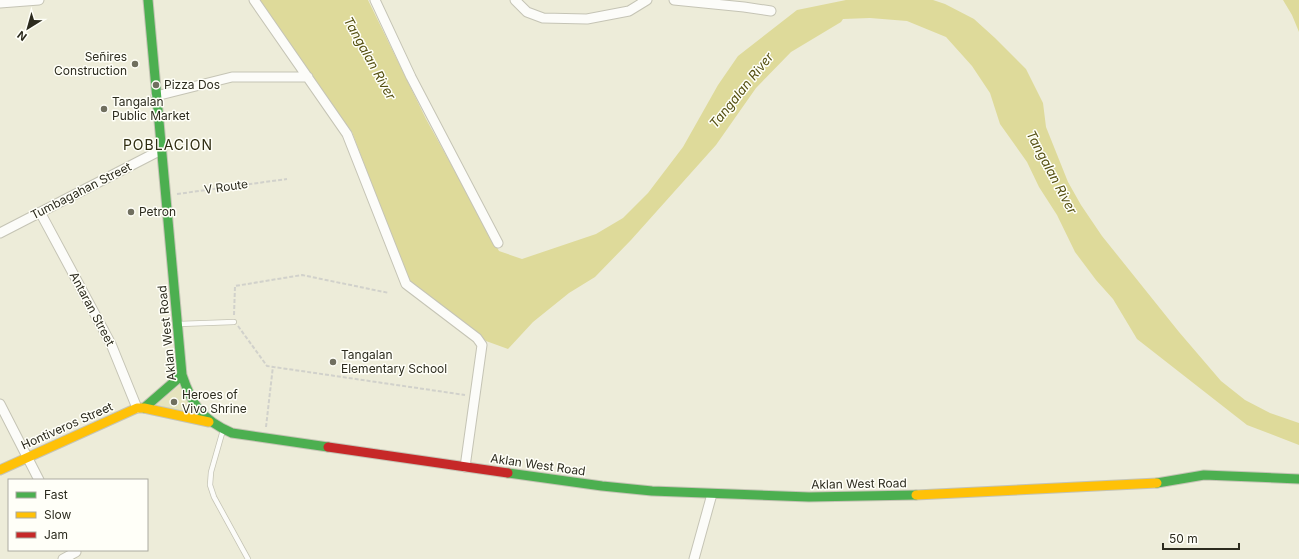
<svg xmlns="http://www.w3.org/2000/svg" width="1299" height="559" viewBox="0 0 1299 559" font-family="Inter,sans-serif">
<style>
.green{fill:#e5e3bd}
.water{fill:#deda9a}
.lines{fill:none;stroke-linecap:round;stroke-linejoin:round}
.lane-casing{stroke:#c5c4b5;stroke-width:6}
.street-casing{stroke:#c5c4b5;stroke-width:11}
.fast-casing{stroke:#c5c4b5;stroke-width:11}
.slow-casing{stroke:#c5c4b5;stroke-width:11}
.jam-casing{stroke:#c5c4b5;stroke-width:11}
.path{stroke:#d1d1cb;stroke-width:2;stroke-dasharray:4 2;stroke-linecap:butt}
.lane{stroke:#fcfcf9;stroke-width:4.5}
.street{stroke:#fcfcf9;stroke-width:9}
.fast{stroke:#4caf50;stroke-width:9}
.slow{stroke:#ffc107;stroke-width:9}
.jam{stroke:#c62828;stroke-width:9}
.poi-dot{fill:#706f5f;stroke:#fffff8;stroke-width:1.5}
.labels{text-anchor:middle;stroke-width:3;stroke-linejoin:round;paint-order:stroke}
.poi-label{font-size:12px;fill:#2c2b1e;stroke:#fffff8;text-anchor:start}
.street-label{font-size:12px;fill:#2c2b1e;stroke:#fffff8}
.water-label{font-size:13px;font-style:italic;fill:#555011;stroke:#fffff8}
.quarter-label{font-size:14px;letter-spacing:1px;fill:#2f2d11;stroke:#fffff8}
</style>
<rect width="100%" height="100%" fill="#edecd9"/>
<path class="green" d="M 181,384 L 193,414 L 156,405 Z"/>
<path class="water" d="M 259,0 L 368,0 L 426,119 L 499,251 L 522,259 L 596,234 L 623,218 L 648,193 L 683,147 L 718,85 L 738,56 L 797,10 L 846,0 L 933,0 L 945,4 L 974,19 L 995,38 L 1026,69 L 1043,103 L 1046,127 L 1068,182 L 1081,205 L 1102,236 L 1179,332 L 1221,381 L 1245,400 L 1270,413 L 1299,423 L 1299,445 L 1247,425 L 1137,339 L 1113,299 L 1096,280 L 1075,252 L 1057,215 L 1039,187 L 1027,162 L 1000,124 L 990,93 L 972,66 L 946,37 L 907,21 L 870,18 L 843,19 L 841,22 L 791,52 L 756,88 L 716,145 L 631,240 L 595,277 L 569,293 L 533,322 L 508,349 L 486,341 L 423,295 L 408,279 L 352,132 L 281,35 Z
M 1283,0 L 1299,0 L 1299,32 L 1292,15 Z"/>
<g class="lines">
<g class="lane-casing">
<path id="lane" d="M 179,324 L 234,322
M 223,430 L 211,472 L 210,485 L 214,497 L 248,559"/>
</g>
<g class="street-casing">
<path id="street" d="M 254,0 L 347,134 L 406,284 L 477,338 L 482,345 L 465,467
M 375,0 L 411,77 L 498,243
M 515,0 L 527,12 L 543,18 L 587,19 L 629,11 L 647,0
M 674,0 L 744,7 L 771,11
M 0,3 L 39,0
M 156,96 L 232,77 L 308,77
M 40,212 L 111,344 L 137,408
M 0,233 L 161,150
M 0,404 L 39,480
M 63,559 L 76,552
M 694,559 L 712,494"/>
</g>
<g class="fast-casing">
<path id="fast" d="M 148,0 L 182,375 C 192,405 202,420 232,433 L 328,447
M 144,408 L 182,375
M 508,473 L 602,486 L 652,491 L 809,497 L 916,495
M 1157,483 L 1204,475 L 1299,479"/>
</g>
<g class="slow-casing">
<path id="slow" d="M 0,470 L 137,408 L 144,408 L 209,422
M 916,495 L 1157,483"/>
</g>
<g class="jam-casing">
<path id="jam" d="M 328,447 L 508,473"/>
</g>
<path class="path" d="M 177,194 L 287,179
M 234,315 L 235,286 L 302,275 L 389,293
M 238,326 L 267,366 L 465,395
M 266,427 L 273,366"/>
<use href="#lane" class="lane"/>
<use href="#street" class="street"/>
<use href="#fast" class="fast"/>
<use href="#slow" class="slow"/>
<use href="#jam" class="jam"/>
</g>
<g class="poi-dot">
<circle cx="135" cy="64" r="4"/>
<circle cx="156" cy="85" r="4"/>
<circle cx="104" cy="109" r="4"/>
<circle cx="131" cy="212" r="4"/>
<circle cx="333" cy="362" r="4"/>
<circle cx="174" cy="402" r="4"/>
</g>
<g class="labels">
<g class="poi-label">
<text x="127" y="61" text-anchor="end">Señires<tspan x="127" dy="14">Construction</tspan></text>
<text x="164" y="89">Pizza Dos</text>
<text x="112" y="106">Tangalan<tspan x="112" dy="14">Public Market</tspan></text>
<text x="139" y="216">Petron</text>
<text x="341" y="359">Tangalan<tspan x="341" dy="14">Elementary School</tspan></text>
<text x="182" y="399">Heroes of<tspan x="182" dy="14">Vivo Shrine</tspan></text>
</g>
<g class="street-label">
<text transform="translate(226 187) rotate(-8)" y="4">V Route</text>
<text transform="translate(81 191) rotate(-27)" y="4">Tumbagahan Street</text>
<text transform="translate(92 309) rotate(62)" y="4">Antaran Street</text>
<text transform="translate(167 333) rotate(-96)" y="4">Aklan West Road</text>
<text transform="translate(67 426) rotate(-24)" y="4">Hontiveros Street</text>
<text transform="translate(538 465) rotate(8)" y="4">Aklan West Road</text>
<text transform="translate(859 484) rotate(-1)" y="4">Aklan West Road</text>
</g>
<g class="water-label">
<text transform="translate(370 58) rotate(61)" y="5">Tangalan River</text>
<text transform="translate(741 90) rotate(-51)" y="5">Tangalan River</text>
<text transform="translate(1052 172) rotate(62)" y="5">Tangalan River</text>
</g>
<g class="quarter-label">
<text x="168" y="150">POBLACION</text>
</g>
</g>
<rect x="8" y="479" width="140" height="72" fill="#fffff8" stroke="#abaaa1"/>
<rect x="16" y="492" width="20" height="6" fill="#4caf50" stroke="#abaaa1"/>
<text x="44" y="499" font-size="12" fill="#2c2b1e">Fast</text>
<rect x="16" y="512" width="20" height="6" fill="#ffc107" stroke="#abaaa1"/>
<text x="44" y="519" font-size="12" fill="#2c2b1e">Slow</text>
<rect x="16" y="532" width="20" height="6" fill="#c62828" stroke="#abaaa1"/>
<text x="44" y="539" font-size="12" fill="#2c2b1e">Jam</text>
<g transform="translate(28 28) rotate(217)" stroke="#fffff8" stroke-width="3" paint-order="stroke">
<path d="M0-3L7 15L0 10L-7 15Z" fill="#2c2b1e"/>
<text y="-6" font-size="11" font-weight="bold" text-anchor="middle" fill="#2c2b1e">N</text>
</g>
<path d="M1163 543v6h76v-6" fill="none" stroke="#2c2b1e" stroke-width="2"/>
<text x="1169" y="543" font-size="12" fill="#2c2b1e" stroke="#fffff8" stroke-width="3" paint-order="stroke">50 m</text>
</svg>
